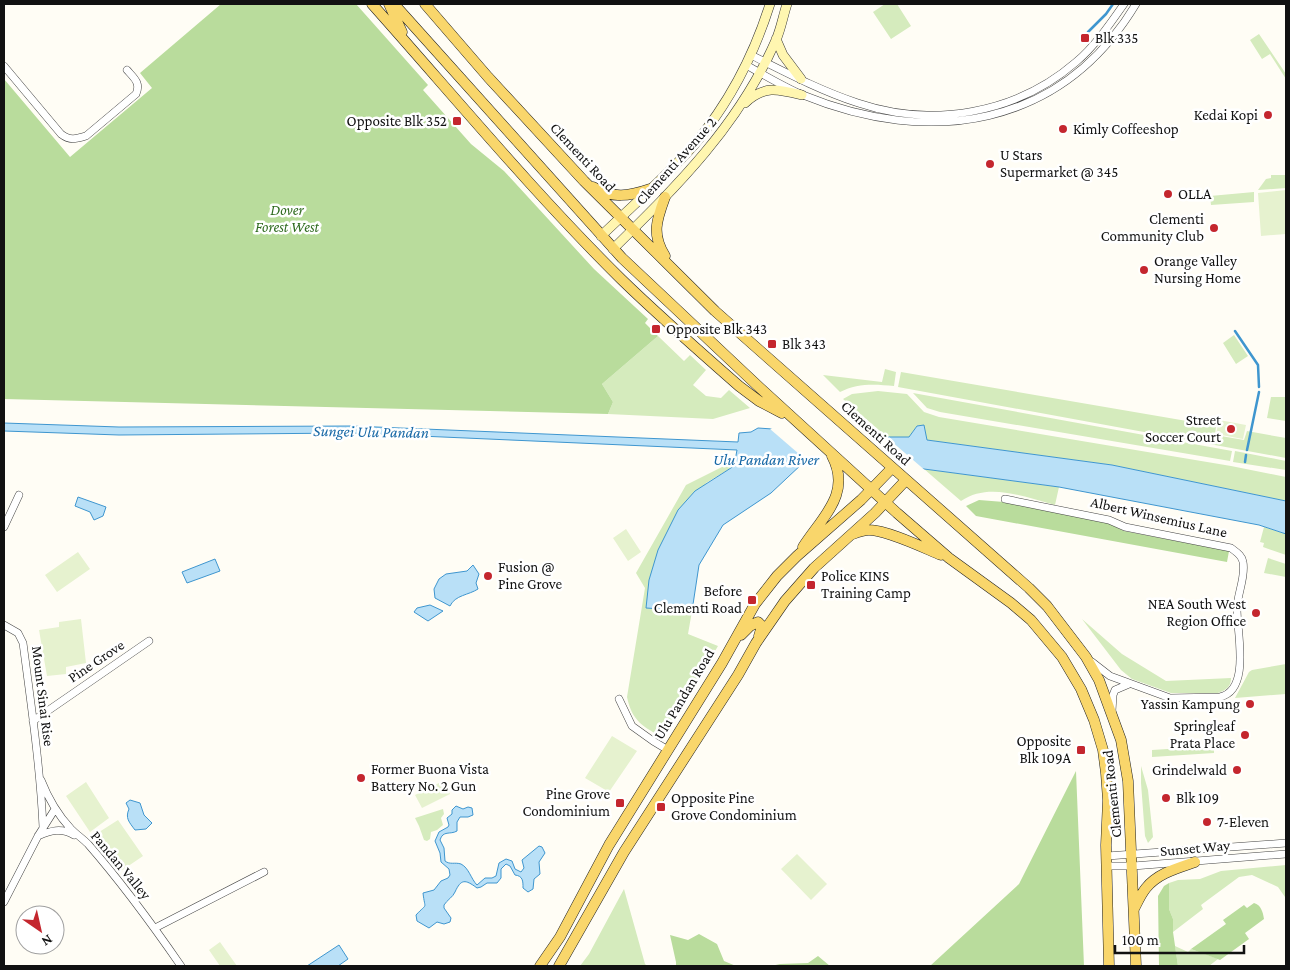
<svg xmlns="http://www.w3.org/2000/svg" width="1290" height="970" viewBox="0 0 1290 970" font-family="'Crimson Pro',serif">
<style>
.green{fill:#d5ebbd}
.forest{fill:#b9dc9c}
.pitch{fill:#e6f2cf}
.water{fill:#b9e0f7;stroke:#3f96cf}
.pier{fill:#fffdf5}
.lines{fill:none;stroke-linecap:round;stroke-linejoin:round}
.stream{stroke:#3f96cf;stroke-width:2.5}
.minor-casing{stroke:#444;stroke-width:8}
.secondary-casing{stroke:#333;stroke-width:10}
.primary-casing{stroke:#222;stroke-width:11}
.minor{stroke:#fff;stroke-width:7}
.secondary{stroke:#fff6b0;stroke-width:9}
.primary{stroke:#f9d66b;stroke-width:10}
.poi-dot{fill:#c4262e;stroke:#fff;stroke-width:2}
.labels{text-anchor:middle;stroke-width:5;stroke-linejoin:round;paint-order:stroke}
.poi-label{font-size:15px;fill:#111;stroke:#fff;text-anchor:start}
.street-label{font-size:15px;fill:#111;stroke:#fff}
.park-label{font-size:15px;font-style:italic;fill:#2f6b1f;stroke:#fff}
.water-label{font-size:16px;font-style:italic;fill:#1768a6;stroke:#fff}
</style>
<rect width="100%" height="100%" fill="#fffdf5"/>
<path class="green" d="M 885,4 L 897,4 L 911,26 L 891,39 L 873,12 Z
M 1259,34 L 1286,74 L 1286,86 L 1286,79 L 1270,54 L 1262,59 L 1250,40 Z
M 1271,175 L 1286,175 L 1286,188 L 1258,190 L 1266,179 L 1271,178 Z
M 1254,192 L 1254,202 L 1211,205 L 1210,196 Z
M 1234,335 L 1248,356 L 1236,364 L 1223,343 Z
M 658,336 L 684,361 L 690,355 L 706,370 L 693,385 L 706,396 L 721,398 L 729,390 L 750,408 L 713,419 L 608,414 L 613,402 L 602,384 Z
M 885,369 L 896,372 L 894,386 C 875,384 857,383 840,392 L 823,375 L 882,382 Z
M 901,372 L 1216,426 L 1215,435 L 1244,440 L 1247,431 L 1286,438 L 1286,458 L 898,387 Z
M 878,391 L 907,394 L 924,412 L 939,417 L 1231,466 L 1286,477 L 1286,501 L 1112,465 L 927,440 L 917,426 L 909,437 L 887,437 L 843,399 L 852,394 Z
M 913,393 L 1232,451 L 1230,461 L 940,412 L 927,408 Z
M 1271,397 L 1286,397 L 1286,421 L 1267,418 Z
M 1235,451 L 1286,461 L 1286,470 L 1233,462 Z
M 724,466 L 734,466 L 706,483 L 647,608 L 692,611 L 688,634 L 718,646 L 664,738 C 643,727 632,721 627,697 L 645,588 L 636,573 L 686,485 Z
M 924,469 L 1059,487 L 1055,505 C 1024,497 989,482 961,501 Z
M 1264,527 L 1286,534 L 1286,555 L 1263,547 L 1264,543 L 1260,542 Z
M 1268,558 L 1286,564 L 1286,577 L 1264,573 Z
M 1082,619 L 1122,654 L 1166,681 L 1231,678 C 1231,687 1226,690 1218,693 L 1171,693 L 1132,679 L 1121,670 Z
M 1286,664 L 1286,694 L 1235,698 L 1249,672 L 1252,670 Z
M 1214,746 L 1214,753 L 1152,757 L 1152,750 Z
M 1141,766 L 1148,790 L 1153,837 L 1148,843 L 1145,836 L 1141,783 Z
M 443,809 L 444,814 L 441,818 L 443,825 L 437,830 L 431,832 L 430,839 L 427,841 L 424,840 L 419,826 L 415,818 Z
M 1286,865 L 1286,909 L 1285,897 L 1278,887 L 1252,875 L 1239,877 L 1201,905 L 1203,909 L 1173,932 L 1173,919 L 1169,909 L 1169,883 L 1178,880 L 1200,879 L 1221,871 Z
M 624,889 L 645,964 L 647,966 L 580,966 L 589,954 Z
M 1175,946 L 1188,952 L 1191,949 L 1218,959 L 1209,966 L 1178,966 Z"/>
<path class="forest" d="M 221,4 L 356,4 L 428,85 L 423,90 L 471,144 L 504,171 L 594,269 L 648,319 L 645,323 L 658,336 L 602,384 L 613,402 L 608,414 L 4,399 L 4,79 L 70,157 L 152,88 L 140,73 Z
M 979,500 L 1004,502 L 1108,523 L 1124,531 L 1229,551 L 1227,562 L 976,516 L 966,506 Z
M 1076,771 L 1084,966 L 930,966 L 1019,884 Z
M 1169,883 L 1169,909 L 1173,919 L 1173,932 L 1178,966 L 1159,966 L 1158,896 L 1164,886 Z
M 1254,903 C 1261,905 1263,912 1264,919 L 1245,933 L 1249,939 L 1220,960 L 1191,949 L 1226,924 L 1223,920 L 1244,905 L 1247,908 Z
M 699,934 L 717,944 L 724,961 L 736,966 L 676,966 L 676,962 L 670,935 L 688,940 Z
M 818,956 L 830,966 L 771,966 L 780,964 L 808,963 Z"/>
<path class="pitch" d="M 1286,190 L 1286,234 L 1261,236 L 1258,193 Z
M 1219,420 L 1246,425 L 1243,439 L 1216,434 Z
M 626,529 L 641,552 L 628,561 L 613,538 Z
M 78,552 L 90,569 L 57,592 L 45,575 Z
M 81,619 L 86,663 L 66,667 L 66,674 L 47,676 L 39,630 L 59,627 L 59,622 Z
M 612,736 L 637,751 L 609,792 L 585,778 Z
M 443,781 L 450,794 L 422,808 L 415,795 Z
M 86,782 L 109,818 L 90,832 L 66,796 Z
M 118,820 L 143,856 L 121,871 L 96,834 Z
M 797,854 L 827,884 L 811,900 L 781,869 Z
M 220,942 L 237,966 L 220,966 L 209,950 Z"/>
<path class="water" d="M 4,423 L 119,427 L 352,426 L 738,442 L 739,433 L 751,432 L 758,428 L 887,437 L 909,437 L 917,426 L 924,425 L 927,440 L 1112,465 L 1286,501 L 1286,534 L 1259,525 L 1059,487 L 924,469 L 803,463 L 771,493 L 723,525 L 699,565 L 692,611 L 646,608 L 649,580 L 658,550 L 678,510 L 695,491 L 734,466 L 737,450 L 352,433 L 119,435 L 4,431 Z
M 78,497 L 106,507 L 103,516 L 94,520 L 90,512 L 75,506 Z
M 215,559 L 220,571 L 187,583 L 182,572 Z
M 473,565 L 479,574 L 476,583 L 478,589 C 469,595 455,595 450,606 L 435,598 L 434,589 L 439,579 L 446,574 L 467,571 Z
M 430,605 L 443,611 L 428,621 L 414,612 L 417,608 Z
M 130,800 L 140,803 L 144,815 L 152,823 L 146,829 L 135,830 C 129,822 125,818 129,809 L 126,803 Z
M 456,806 L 463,809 L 468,807 L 472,808 L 473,815 L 468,817 L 460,817 L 457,822 L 457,831 C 450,835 443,830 440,840 L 444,848 L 445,861 C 450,865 455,862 461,864 C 469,868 471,879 477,885 L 485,878 L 492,878 L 496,876 L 499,863 L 506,859 L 512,861 L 515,869 L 521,872 L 524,868 L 522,860 L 539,846 L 542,847 L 545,853 L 539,862 L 540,874 L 534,879 L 533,889 L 528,892 L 523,888 C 523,881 523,876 515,875 L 510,866 L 506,864 L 501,869 L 501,878 L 497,883 L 487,883 L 481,887 L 477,888 C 465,879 461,879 455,892 C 453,897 447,900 444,905 L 444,908 L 451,918 L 450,922 L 444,924 L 437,922 L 429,928 L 417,921 L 416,915 C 428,902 425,911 423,893 L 434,890 L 441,881 L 448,878 L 450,875 L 449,869 L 441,862 L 440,853 L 435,841 L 439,832 L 448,827 L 449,825 L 447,818 L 452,814 L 452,810 Z
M 339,945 L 348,959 L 338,966 L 307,966 Z"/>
<path class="pier" d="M 777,426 L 883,434 L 927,472 L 813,466 L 770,429 Z"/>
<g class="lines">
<path class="stream" d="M 1088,32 L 1106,14 L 1113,4
M 1235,331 L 1258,365 L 1259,387
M 1247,450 L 1259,392
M 1245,462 L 1246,455"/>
<g class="minor-casing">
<path id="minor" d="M 751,55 C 785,72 821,91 858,103 C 932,128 1016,114 1076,62 C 1095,46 1110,24 1124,4
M 746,65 C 764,75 784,87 803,95 C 930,147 1061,128 1136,4
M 4,66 L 61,134 C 70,141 76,139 86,136 L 136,94 C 141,83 134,78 127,70
M 1005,499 L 1109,520 L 1125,527 L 1231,548 C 1236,552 1242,555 1243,562 C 1246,577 1237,594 1237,609 C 1237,633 1251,690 1220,697 L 1170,698 L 1110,676 L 1092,662
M 4,527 L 19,495
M 4,625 L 18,633 L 23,643 C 31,704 40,765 43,827
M 619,699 L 632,726 L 653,741 L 668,750
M 1112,711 L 1113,695 L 1115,690 L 1129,684
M 33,721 L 149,641
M 41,780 C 48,798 58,815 71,829 C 76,834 83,839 88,844 C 122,883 152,924 181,966
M 38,836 C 50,831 61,827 74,835
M 1107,856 L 1286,843
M 1107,866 L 1133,866 L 1286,854
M 4,902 L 38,836 L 55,809
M 155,928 L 264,872"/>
</g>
<g class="secondary-casing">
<path id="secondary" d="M 776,39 L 783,55 L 801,79
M 745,103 C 764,85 778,89 802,95
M 601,236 C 632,206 666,177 694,145 C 729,103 754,55 770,4
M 613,249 C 678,185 739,125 776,40 C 781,29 783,16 787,4"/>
</g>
<g class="primary-casing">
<path id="primary" d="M 372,4 C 454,96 533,192 621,279 C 659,316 699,351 739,386 L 759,401 L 782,413
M 389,4 L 402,32
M 394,4 L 622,258 L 759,387 L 897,513 L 949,558 L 1011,603 L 1031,620 L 1062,657 L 1081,689 L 1094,720 L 1103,750 L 1106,773 L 1108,800 L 1106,845 L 1109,966
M 425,4 L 488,77 L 584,181 L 715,311 L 1029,588 L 1047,606 L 1086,657 L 1099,680 L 1121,740 L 1128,781 L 1136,966
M 593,187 C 612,199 630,196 650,189
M 665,256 C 651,234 657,219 665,197
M 853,534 C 858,532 864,530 869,530 C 887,530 924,548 941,555
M 803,547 C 822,517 852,494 832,456
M 741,635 L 750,626 L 758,622 L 762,626 L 759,636
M 1134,909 C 1137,903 1141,894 1146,888 C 1158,873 1178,868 1195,862
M 540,966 L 560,937 L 609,845 L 722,663 L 755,604 L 777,576 L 797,556 L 861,500 L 892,468
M 559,966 L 624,852 L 738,675 L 756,643 L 785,601 L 814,568 L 875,513 L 906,480"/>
</g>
<use href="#minor" class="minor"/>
<use href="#secondary" class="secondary"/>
<use href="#primary" class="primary"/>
</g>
<g class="poi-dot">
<rect x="1080" y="33" width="10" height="10" rx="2.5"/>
<circle cx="1268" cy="115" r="5"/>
<rect x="452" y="116" width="10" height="10" rx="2.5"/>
<circle cx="1063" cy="129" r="5"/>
<circle cx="990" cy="164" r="5"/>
<circle cx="1168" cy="194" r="5"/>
<circle cx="1214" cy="228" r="5"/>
<circle cx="1144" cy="270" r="5"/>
<rect x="651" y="324" width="10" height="10" rx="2.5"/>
<rect x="767" y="339" width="10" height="10" rx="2.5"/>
<circle cx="1231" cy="429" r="5"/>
<circle cx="488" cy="576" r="5"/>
<rect x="806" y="580" width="10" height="10" rx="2.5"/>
<rect x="747" y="595" width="10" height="10" rx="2.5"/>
<circle cx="1256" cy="613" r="5"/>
<circle cx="1250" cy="704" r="5"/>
<circle cx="1245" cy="735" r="5"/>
<rect x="1076" y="745" width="10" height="10" rx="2.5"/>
<circle cx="1237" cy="770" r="5"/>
<circle cx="361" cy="778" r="5"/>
<circle cx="1166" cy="798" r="5"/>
<rect x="615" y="798" width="10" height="10" rx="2.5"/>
<rect x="656" y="802" width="10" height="10" rx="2.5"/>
<circle cx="1207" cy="822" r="5"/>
</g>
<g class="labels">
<g class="poi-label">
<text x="1095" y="43">Blk 335</text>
<text x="1258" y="120" text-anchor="end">Kedai Kopi</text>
<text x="447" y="126" text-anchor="end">Opposite Blk 352</text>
<text x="1073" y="134">Kimly Coffeeshop</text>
<text x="1000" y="160">U Stars<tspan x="1000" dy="17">Supermarket @ 345</tspan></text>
<text x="1178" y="199">OLLA</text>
<text x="1204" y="224" text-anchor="end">Clementi<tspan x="1204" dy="17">Community Club</tspan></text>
<text x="1154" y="266">Orange Valley<tspan x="1154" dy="17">Nursing Home</tspan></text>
<text x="666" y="334">Opposite Blk 343</text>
<text x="782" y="349">Blk 343</text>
<text x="1221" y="425" text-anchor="end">Street<tspan x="1221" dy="17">Soccer Court</tspan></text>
<text x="498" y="572">Fusion @<tspan x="498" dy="17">Pine Grove</tspan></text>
<text x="821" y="581">Police KINS<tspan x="821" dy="17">Training Camp</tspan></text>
<text x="742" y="596" text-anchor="end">Before<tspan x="742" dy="17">Clementi Road</tspan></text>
<text x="1246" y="609" text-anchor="end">NEA South West<tspan x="1246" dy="17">Region Office</tspan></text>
<text x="1240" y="709" text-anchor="end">Yassin Kampung</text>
<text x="1235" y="731" text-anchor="end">Springleaf<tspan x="1235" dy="17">Prata Place</tspan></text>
<text x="1071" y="746" text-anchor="end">Opposite<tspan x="1071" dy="17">Blk 109A</tspan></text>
<text x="371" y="774">Former Buona Vista<tspan x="371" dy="17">Battery No. 2 Gun</tspan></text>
<text x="1227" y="775" text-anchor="end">Grindelwald</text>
<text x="610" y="799" text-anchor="end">Pine Grove<tspan x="610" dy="17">Condominium</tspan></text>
<text x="671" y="803">Opposite Pine<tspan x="671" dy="17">Grove Condominium</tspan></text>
<text x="1176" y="803">Blk 109</text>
<text x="1217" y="827">7-Eleven</text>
</g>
<g class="street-label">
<text transform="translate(583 157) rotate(47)" y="5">Clementi Road</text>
<text transform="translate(676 161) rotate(-48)" y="5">Clementi Avenue 2</text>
<text transform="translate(876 433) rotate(42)" y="5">Clementi Road</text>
<text transform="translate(1159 517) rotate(13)" y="5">Albert Winsemius Lane</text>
<text transform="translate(96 661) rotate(-34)" y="5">Pine Grove</text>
<text transform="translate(684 694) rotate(-59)" y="5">Ulu Pandan Road</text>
<text transform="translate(43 696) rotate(83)" y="5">Mount Sinai Rise</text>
<text transform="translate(1112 794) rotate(-96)" y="5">Clementi Road</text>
<text transform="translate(1195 848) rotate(-5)" y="5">Sunset Way</text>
<text transform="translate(121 865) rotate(50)" y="5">Pandan Valley</text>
</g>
<g class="park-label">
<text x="287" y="215">Dover<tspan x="287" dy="17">Forest West</tspan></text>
</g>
<g class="water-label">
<text transform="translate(371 431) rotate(1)" y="6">Sungei Ulu Pandan</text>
<text x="766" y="465">Ulu Pandan River</text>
</g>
</g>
<rect width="1290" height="970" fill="none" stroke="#111111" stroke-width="10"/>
<g transform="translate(40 930) rotate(146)"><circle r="24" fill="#ffffff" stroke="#a0a0a0"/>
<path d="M0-4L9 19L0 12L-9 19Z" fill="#c4262e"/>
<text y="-8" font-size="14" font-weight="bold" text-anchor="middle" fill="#111111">N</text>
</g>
<path d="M1115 945v8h129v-8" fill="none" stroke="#111111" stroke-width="2.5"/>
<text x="1122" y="945" font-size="15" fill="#111111" stroke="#ffffff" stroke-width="4" paint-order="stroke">100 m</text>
</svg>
